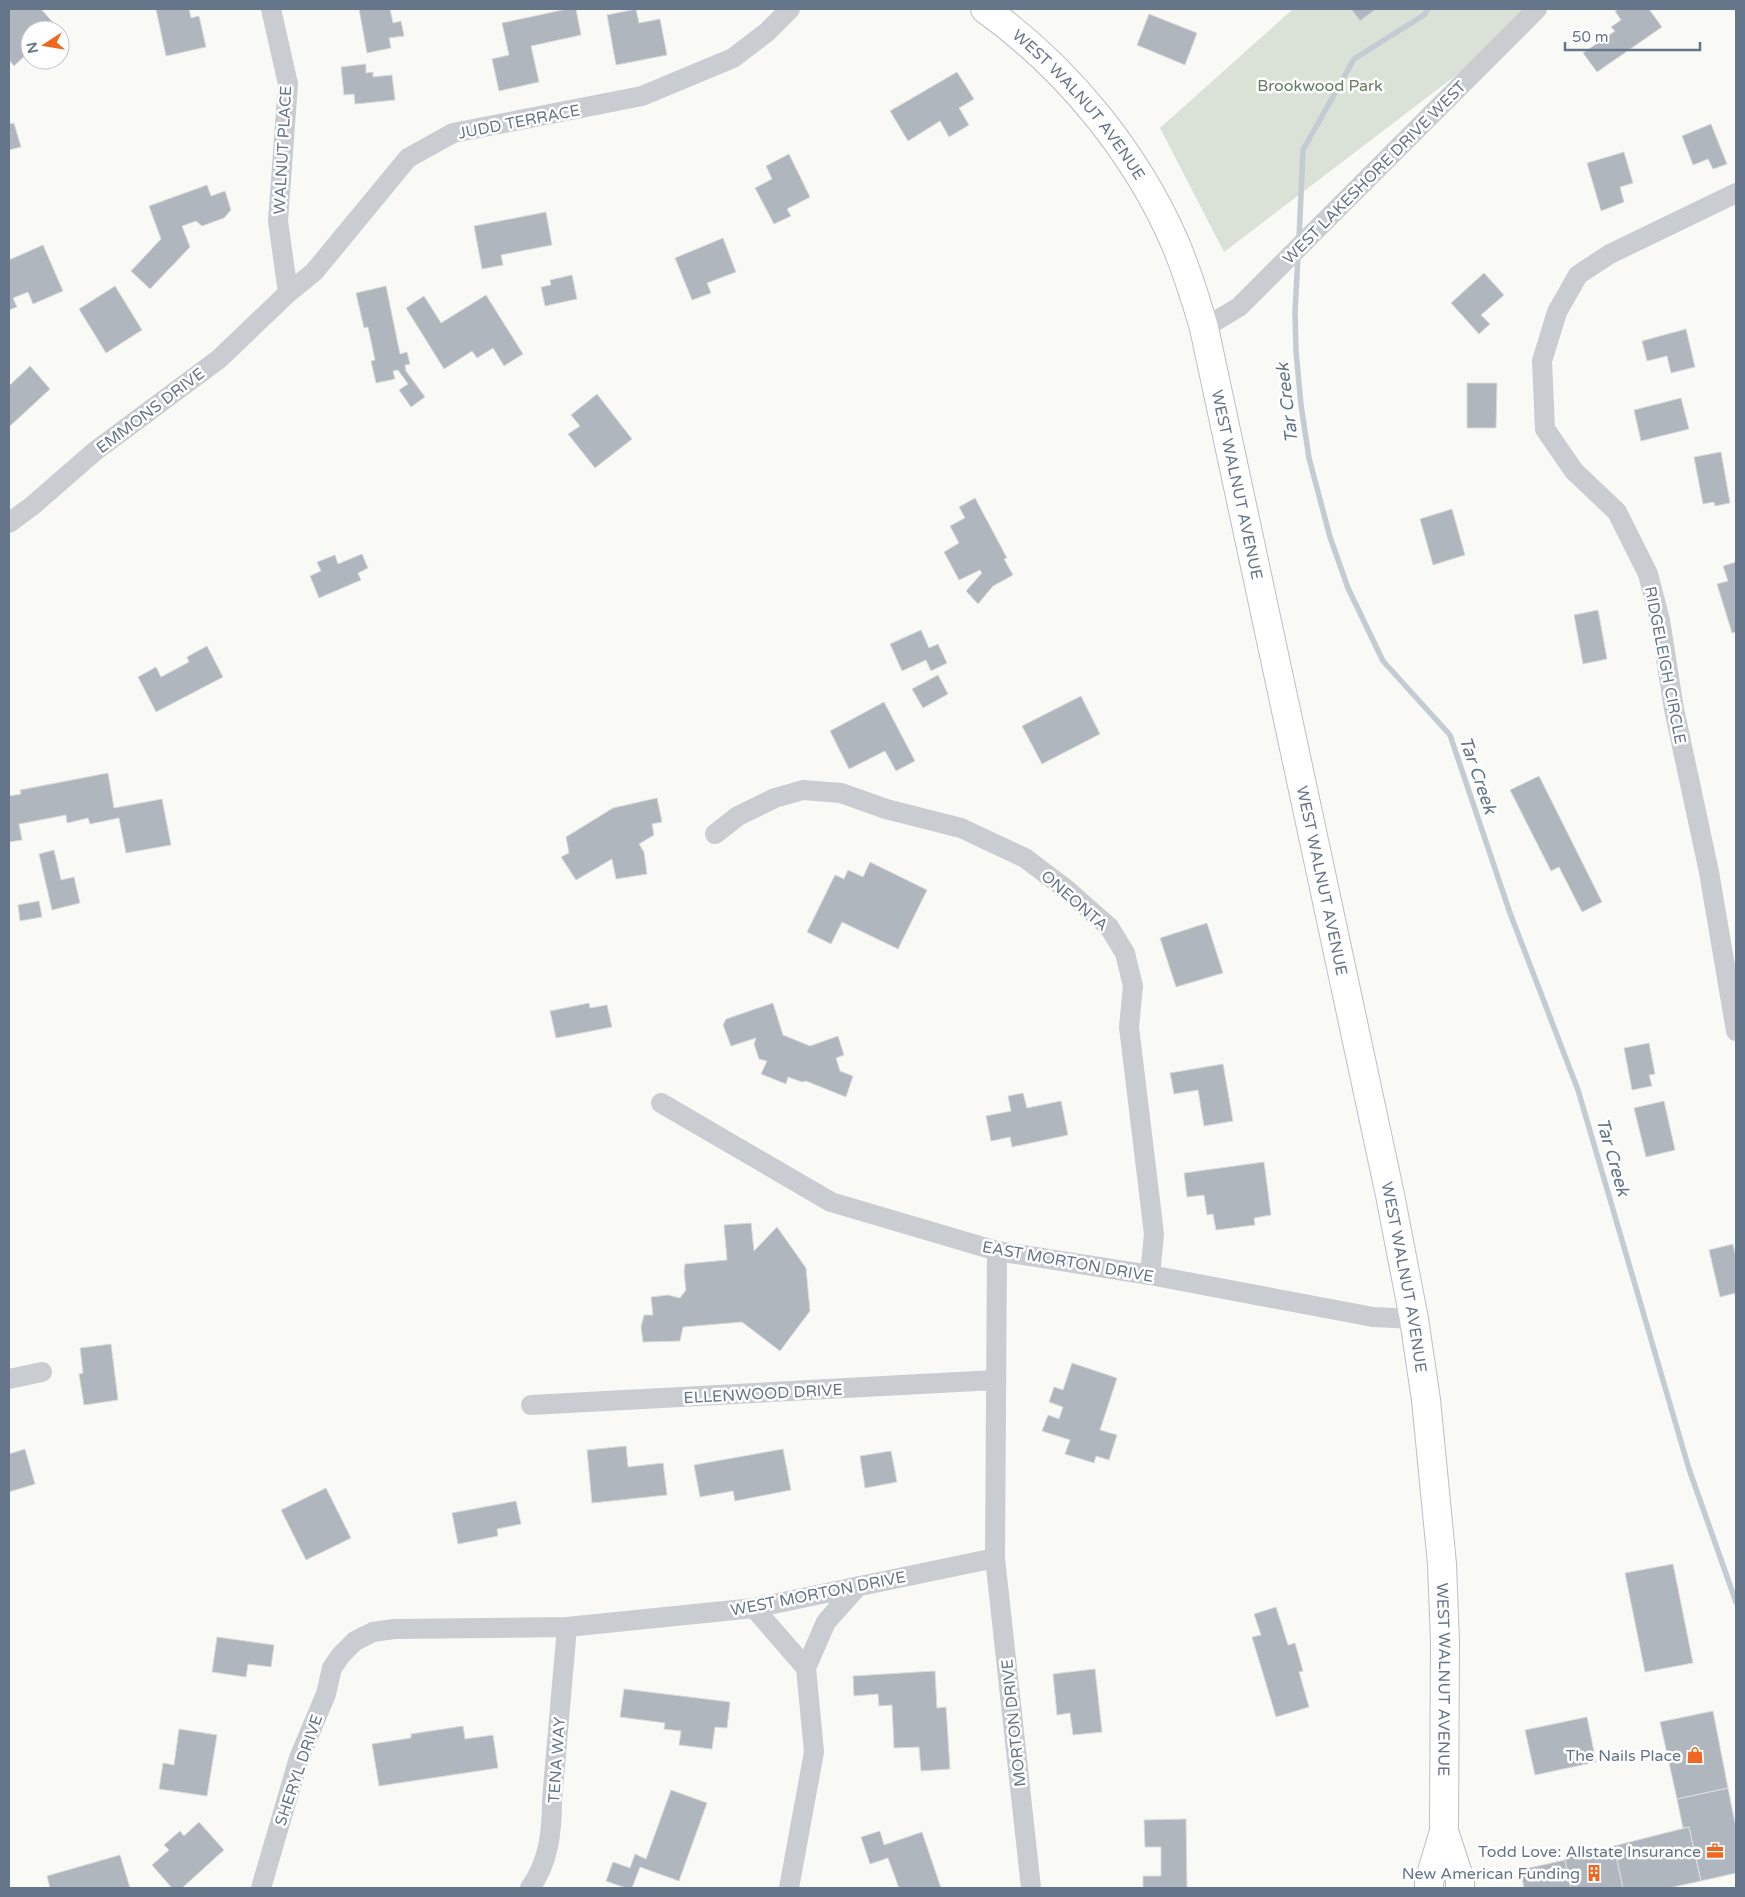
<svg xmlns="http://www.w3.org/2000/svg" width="1745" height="1897" viewBox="0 0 1745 1897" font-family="'Varela Round',sans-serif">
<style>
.green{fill:#dae1d7}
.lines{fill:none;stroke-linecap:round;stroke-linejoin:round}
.stream{stroke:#c2ccd2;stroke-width:5.5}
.building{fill:#afb6be;stroke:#dbdbd9}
.primary-casing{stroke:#bcbfc4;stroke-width:30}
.street{stroke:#c9ccd0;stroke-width:20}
.primary{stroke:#fff;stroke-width:28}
.labels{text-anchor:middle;stroke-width:5;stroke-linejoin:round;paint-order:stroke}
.park-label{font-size:16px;fill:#647a61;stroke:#fff}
.street-label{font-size:16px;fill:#66768a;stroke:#fff}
.poi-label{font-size:16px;fill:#66768a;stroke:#fff;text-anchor:end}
.water-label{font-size:18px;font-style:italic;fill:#627785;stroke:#fff}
</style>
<rect width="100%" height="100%" fill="#f9f9f6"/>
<path class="green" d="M 1293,9 L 1543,9 L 1224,252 L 1160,128 Z"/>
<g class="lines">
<path class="stream" d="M 1299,239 L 1303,150 L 1354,59 L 1424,15 L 1428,9
M 1298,256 L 1295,312 L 1296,351 L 1301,405 L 1309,458 L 1330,537 L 1348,588 L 1383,661 L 1450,735 L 1510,913 L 1578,1090 L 1689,1469 L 1736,1602"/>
</g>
<path class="building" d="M 9,9 L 41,9 L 57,27 L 53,30 L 30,30 L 30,51 L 14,66 L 9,60 Z
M 156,9 L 189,9 L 191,18 L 199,16 L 206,47 L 166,56 Z
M 359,9 L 390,9 L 393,23 L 401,21 L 404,36 L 389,38 L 391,48 L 367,53 Z
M 567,9 L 576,9 L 581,35 L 531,46 L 539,82 L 499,91 L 492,59 L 509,55 L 502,23 Z
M 636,9 L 639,23 L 660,19 L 667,55 L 616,65 L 607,15 Z
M 1351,9 L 1376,9 L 1360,21 Z
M 1619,9 L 1649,9 L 1662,27 L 1597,72 L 1583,53 L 1615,31 L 1611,27 L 1621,20 L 1615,11 Z
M 1149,14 L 1197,33 L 1185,65 L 1137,45 Z
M 366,64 L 366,73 L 373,72 L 373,77 L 392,75 L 395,100 L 355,104 L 354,94 L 344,95 L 341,67 Z
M 957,72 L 974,99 L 959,108 L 969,125 L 949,137 L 940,121 L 908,141 L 890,111 Z
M 14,123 L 21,147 L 9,150 L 9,124 Z
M 1711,124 L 1727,164 L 1713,169 L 1708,159 L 1693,165 L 1682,136 Z
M 1624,152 L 1633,183 L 1620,187 L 1624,202 L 1601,211 L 1587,163 Z
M 789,154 L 810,197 L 787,209 L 791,216 L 774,224 L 755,188 L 772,179 L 766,166 Z
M 207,185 L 211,196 L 225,191 L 231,210 L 224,218 L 202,226 L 196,221 L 182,226 L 190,247 L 150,289 L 131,271 L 161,239 L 149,206 Z
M 546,212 L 552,245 L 501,255 L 503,265 L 482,269 L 474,226 Z
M 723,238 L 736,272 L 707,283 L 711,293 L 692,300 L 675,258 Z
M 43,245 L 63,291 L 33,304 L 28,292 L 13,298 L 17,307 L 9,310 L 9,260 Z
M 1484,273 L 1504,295 L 1481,315 L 1490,324 L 1479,334 L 1451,303 Z
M 572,275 L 577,299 L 545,306 L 541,287 L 551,285 L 550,280 Z
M 115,286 L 142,330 L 106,353 L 79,309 Z
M 386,286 L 400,354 L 407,352 L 410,364 L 405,365 L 406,371 L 425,397 L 411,407 L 399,390 L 408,384 L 398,370 L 393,371 L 395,379 L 376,383 L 371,361 L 375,360 L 368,327 L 364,328 L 356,293 Z
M 486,295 L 523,354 L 504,366 L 493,348 L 477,358 L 472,351 L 444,369 L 406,308 L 424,296 L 441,323 Z
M 1686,329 L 1695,367 L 1671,373 L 1667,356 L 1647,361 L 1642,341 Z
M 30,366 L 50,389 L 9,427 L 9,386 Z
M 1467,383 L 1497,383 L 1496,428 L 1467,428 Z
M 597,394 L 632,439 L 595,468 L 568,434 L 580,426 L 571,415 Z
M 1681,398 L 1689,429 L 1641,441 L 1634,410 Z
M 1721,452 L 1730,503 L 1715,506 L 1714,502 L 1703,504 L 1694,457 Z
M 975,498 L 1007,558 L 1004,559 L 1013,575 L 993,586 L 978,604 L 966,591 L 982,573 L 980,570 L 959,580 L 944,552 L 959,543 L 950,526 L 965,518 L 959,507 Z
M 1452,509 L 1465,555 L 1433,565 L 1420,519 Z
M 362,554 L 368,568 L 358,573 L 361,580 L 319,598 L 310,576 L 321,571 L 317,562 L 335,555 L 338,564 Z
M 1736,562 L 1736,632 L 1732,633 L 1717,584 L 1728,581 L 1723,566 Z
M 1598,610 L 1607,659 L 1583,664 L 1574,615 Z
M 921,630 L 929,648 L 938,644 L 947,663 L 931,671 L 926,660 L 902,671 L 890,644 Z
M 207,646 L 223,677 L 156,712 L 138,677 L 156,667 L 161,677 L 189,662 L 187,657 Z
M 938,675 L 948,694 L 923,708 L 912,689 Z
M 1081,696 L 1100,734 L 1042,764 L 1022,726 Z
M 884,702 L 915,761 L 896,771 L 885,751 L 849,769 L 830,731 Z
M 108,773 L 114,808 L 162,799 L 171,845 L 126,853 L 119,818 L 90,824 L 88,818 L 67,823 L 66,815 L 19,824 L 22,840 L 9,842 L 9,796 L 21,794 L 20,790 Z
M 1539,776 L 1602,902 L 1582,912 L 1559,867 L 1551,871 L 1510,790 Z
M 657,798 L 662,822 L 652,824 L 654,835 L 639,844 L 644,852 L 647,874 L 616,879 L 612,859 L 576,880 L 561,857 L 569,853 L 566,837 L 613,808 Z
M 54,850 L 61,880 L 74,877 L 80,903 L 52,910 L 39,854 Z
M 870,862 L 927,890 L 898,949 L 842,922 L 831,944 L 807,932 L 835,875 L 844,879 L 848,870 L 863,877 Z
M 39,901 L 42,917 L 20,921 L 18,905 Z
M 1207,923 L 1223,973 L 1176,987 L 1160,938 Z
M 589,1003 L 590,1008 L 607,1005 L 612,1027 L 556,1038 L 550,1011 Z
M 773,1003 L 783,1035 L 810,1046 L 838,1036 L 844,1055 L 836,1058 L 840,1071 L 853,1076 L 846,1097 L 806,1081 L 802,1082 L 788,1077 L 786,1084 L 761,1074 L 767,1061 L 759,1059 L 754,1044 L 756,1038 L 731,1046 L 723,1025 L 726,1019 Z
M 1649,1043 L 1655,1074 L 1649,1075 L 1652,1086 L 1632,1090 L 1624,1048 Z
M 1223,1064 L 1233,1121 L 1204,1126 L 1198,1090 L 1174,1094 L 1170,1073 Z
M 1023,1093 L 1027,1108 L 1061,1101 L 1068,1135 L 1012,1147 L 1010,1137 L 991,1141 L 986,1116 L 1011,1111 L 1008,1096 Z
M 1664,1101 L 1675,1150 L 1646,1157 L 1634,1108 Z
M 1264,1162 L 1271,1215 L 1254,1218 L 1255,1225 L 1216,1230 L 1213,1214 L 1207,1215 L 1204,1195 L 1187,1197 L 1184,1173 Z
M 751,1223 L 754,1251 L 777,1227 L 806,1268 L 810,1311 L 780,1351 L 742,1322 L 683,1327 L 680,1341 L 643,1342 L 641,1327 L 644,1315 L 653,1315 L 651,1297 L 668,1295 L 680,1298 L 686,1290 L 684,1272 L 685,1264 L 727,1260 L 724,1225 Z
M 1733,1244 L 1736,1258 L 1736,1293 L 1720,1297 L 1709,1250 Z
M 111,1344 L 118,1400 L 84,1405 L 79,1374 L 83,1373 L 80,1348 Z
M 1072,1363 L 1117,1378 L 1100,1430 L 1117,1435 L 1109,1460 L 1096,1456 L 1094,1463 L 1065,1454 L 1070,1440 L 1042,1431 L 1048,1415 L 1059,1419 L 1063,1407 L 1049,1402 L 1054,1387 L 1063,1390 Z
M 626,1446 L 628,1467 L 663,1463 L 667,1495 L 592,1503 L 587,1450 Z
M 25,1449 L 35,1484 L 9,1492 L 9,1454 Z
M 783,1449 L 791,1490 L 735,1501 L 733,1491 L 700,1497 L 694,1465 Z
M 891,1451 L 897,1482 L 865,1488 L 860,1456 Z
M 326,1488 L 351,1538 L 306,1560 L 281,1510 Z
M 516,1501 L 521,1524 L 497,1529 L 498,1536 L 458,1544 L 452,1513 Z
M 1673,1564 L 1693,1663 L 1645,1672 L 1625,1573 Z
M 1276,1607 L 1288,1645 L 1295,1643 L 1303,1671 L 1299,1672 L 1309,1707 L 1276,1717 L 1252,1637 L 1261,1635 L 1254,1614 Z
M 217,1637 L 274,1645 L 271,1667 L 248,1664 L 246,1677 L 212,1672 Z
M 1095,1669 L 1102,1732 L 1073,1735 L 1070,1713 L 1057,1715 L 1053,1674 Z
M 935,1671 L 937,1708 L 946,1707 L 950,1769 L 921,1771 L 919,1747 L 894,1748 L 892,1705 L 879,1706 L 878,1694 L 854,1696 L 853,1676 Z
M 624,1689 L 730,1702 L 727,1728 L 715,1727 L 712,1749 L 679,1745 L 681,1731 L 664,1729 L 665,1723 L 620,1717 Z
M 1713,1711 L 1728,1788 L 1677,1799 L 1660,1722 Z
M 1587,1717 L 1596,1762 L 1535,1775 L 1525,1730 Z
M 463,1726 L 465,1739 L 493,1735 L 498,1768 L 379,1786 L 372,1744 L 411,1738 L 411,1734 Z
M 179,1729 L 217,1735 L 207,1796 L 159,1789 L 163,1763 L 174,1765 Z
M 1728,1788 L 1736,1828 L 1736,1873 L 1701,1881 L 1689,1827 L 1683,1828 L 1677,1799 Z
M 671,1790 L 707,1803 L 679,1881 L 640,1867 L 632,1888 L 626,1888 L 606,1881 L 613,1862 L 630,1868 L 635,1854 L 646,1859 Z
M 1186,1819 L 1187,1888 L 1143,1888 L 1143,1876 L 1161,1876 L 1161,1847 L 1145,1847 L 1144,1820 Z
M 199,1822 L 224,1850 L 182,1888 L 172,1888 L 152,1865 L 169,1850 L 164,1845 L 180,1831 L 184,1836 Z
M 1689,1827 L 1701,1881 L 1669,1888 L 1623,1888 L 1614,1846 Z
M 880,1831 L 884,1845 L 922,1832 L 941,1888 L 899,1888 L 888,1858 L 870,1864 L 861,1837 Z
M 1614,1846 L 1623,1888 L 1571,1888 L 1564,1857 Z
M 120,1855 L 130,1888 L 50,1888 L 47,1876 Z
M 1565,1860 L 1571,1888 L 1524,1888 L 1520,1870 Z"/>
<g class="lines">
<g class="primary-casing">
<g id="primary">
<path id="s1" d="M 985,9 C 1067,68 1136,152 1176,245 C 1187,272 1196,300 1204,328 L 1390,1195 L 1414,1319 L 1426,1400 L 1442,1564 L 1445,1642 L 1444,1831 L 1429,1882 L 1429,1888"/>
<path d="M 1444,1831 L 1460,1880 L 1460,1888"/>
</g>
</g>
<path class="street" d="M 271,9 L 288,84 L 278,221 L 288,293
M 1736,193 L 1610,254 L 1578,275 L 1557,312 L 1542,361 L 1545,429 L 1574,471 L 1617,512 L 1648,574 L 1660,620 L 1674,709 L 1709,872 L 1736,1031
M 1204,328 L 1239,307 L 1537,9
M 9,523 L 32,506 L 94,452 L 219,359 L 288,293 L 314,272 L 408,158 L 453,133 L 642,96 L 733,58 L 767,32 L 790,9
M 715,834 L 738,816 L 775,798 L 803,790 L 841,793 L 886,809 L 961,828 L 1025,858 L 1066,889 L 1109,927 L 1125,953 L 1133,986 L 1129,1027 L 1154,1234 L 1150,1275
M 661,1103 L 831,1202 L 997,1251 L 1150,1275 L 1373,1317 L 1414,1319
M 9,1379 L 42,1372
M 531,1405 L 995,1380
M 995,1558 L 1031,1888
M 754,1608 L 806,1668 L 814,1752 L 789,1888
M 806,1668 L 826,1622 L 858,1586
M 261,1888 L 299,1758 L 326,1694 L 332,1668 L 341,1655 L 355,1641 L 373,1632 L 394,1629 L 567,1627 L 754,1608 L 995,1558 L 997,1251
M 530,1888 C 549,1862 552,1831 552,1800 L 567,1627"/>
<use href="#primary" class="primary"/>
</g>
<defs>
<g id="shop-bare" transform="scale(1.35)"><path d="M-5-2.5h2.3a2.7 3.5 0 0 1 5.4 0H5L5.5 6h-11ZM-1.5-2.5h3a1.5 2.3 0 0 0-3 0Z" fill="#f06720" stroke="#fff" stroke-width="2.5" paint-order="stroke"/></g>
<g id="office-bare" transform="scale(1.35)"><path d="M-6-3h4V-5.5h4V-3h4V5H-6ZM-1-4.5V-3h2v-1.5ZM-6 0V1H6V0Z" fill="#f06720" stroke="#fff" stroke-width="2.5" paint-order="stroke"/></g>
<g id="building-bare" transform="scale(1.35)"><path d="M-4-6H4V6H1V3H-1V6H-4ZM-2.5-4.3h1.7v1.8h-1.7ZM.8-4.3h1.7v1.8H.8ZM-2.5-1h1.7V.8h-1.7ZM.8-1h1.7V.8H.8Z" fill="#f06720" stroke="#fff" stroke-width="2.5" paint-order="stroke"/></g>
</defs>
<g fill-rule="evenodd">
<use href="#shop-bare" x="1695" y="1755"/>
<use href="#office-bare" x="1715" y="1851"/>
<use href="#building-bare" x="1594" y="1873"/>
</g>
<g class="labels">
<g class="park-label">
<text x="1320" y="91">Brookwood Park</text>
</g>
<g class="street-label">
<text dy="6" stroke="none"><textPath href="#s1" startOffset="135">WEST WALNUT AVENUE</textPath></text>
<text transform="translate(519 121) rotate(-11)" y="6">JUDD TERRACE</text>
<text transform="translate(282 150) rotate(-87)" y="6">WALNUT PLACE</text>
<text transform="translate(1374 172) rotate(-45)" y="6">WEST LAKESHORE DRIVE WEST</text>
<text transform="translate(150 410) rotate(-37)" y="6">EMMONS DRIVE</text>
<text dy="6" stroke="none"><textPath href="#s1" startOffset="555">WEST WALNUT AVENUE</textPath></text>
<text transform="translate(1666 665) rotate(79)" y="6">RIDGELEIGH CIRCLE</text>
<text dy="6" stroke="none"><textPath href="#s1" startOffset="960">WEST WALNUT AVENUE</textPath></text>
<text transform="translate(1075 900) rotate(41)" y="6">ONEONTA</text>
<text transform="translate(1068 1261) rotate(10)" y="6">EAST MORTON DRIVE</text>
<text dy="6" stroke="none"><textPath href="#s1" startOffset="1365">WEST WALNUT AVENUE</textPath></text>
<text transform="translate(763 1393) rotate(-3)" y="6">ELLENWOOD DRIVE</text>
<text transform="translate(818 1593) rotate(-11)" y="6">WEST MORTON DRIVE</text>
<text dy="6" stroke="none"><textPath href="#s1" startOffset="1770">WEST WALNUT AVENUE</textPath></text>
<text transform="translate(1013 1723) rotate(-96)" y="6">MORTON DRIVE</text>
<text transform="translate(556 1760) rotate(-86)" y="6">TENA WAY</text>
<text transform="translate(298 1770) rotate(-71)" y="6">SHERYL DRIVE</text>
</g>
<g class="poi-label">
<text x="1681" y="1761">The Nails Place</text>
<text x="1701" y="1857">Todd Love: Allstate Insurance</text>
<text x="1580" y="1879">New American Funding</text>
</g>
<g class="water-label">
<text transform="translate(1287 403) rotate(-97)" y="6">Tar Creek</text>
<text transform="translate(1478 775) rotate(71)" y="6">Tar Creek</text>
<text transform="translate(1613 1157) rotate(74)" y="6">Tar Creek</text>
</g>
</g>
<rect width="1745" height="1897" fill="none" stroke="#66768a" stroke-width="20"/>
<g transform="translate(45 45) rotate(258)"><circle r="24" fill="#ffffff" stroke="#c2c8d0"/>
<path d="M0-4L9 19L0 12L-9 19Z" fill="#f06720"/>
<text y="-8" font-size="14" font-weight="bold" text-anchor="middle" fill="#66768a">N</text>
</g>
<path d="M1565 42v8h135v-8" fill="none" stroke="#66768a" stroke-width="2.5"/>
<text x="1572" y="42" font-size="15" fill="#66768a" stroke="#ffffff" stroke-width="4" paint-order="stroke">50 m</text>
</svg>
